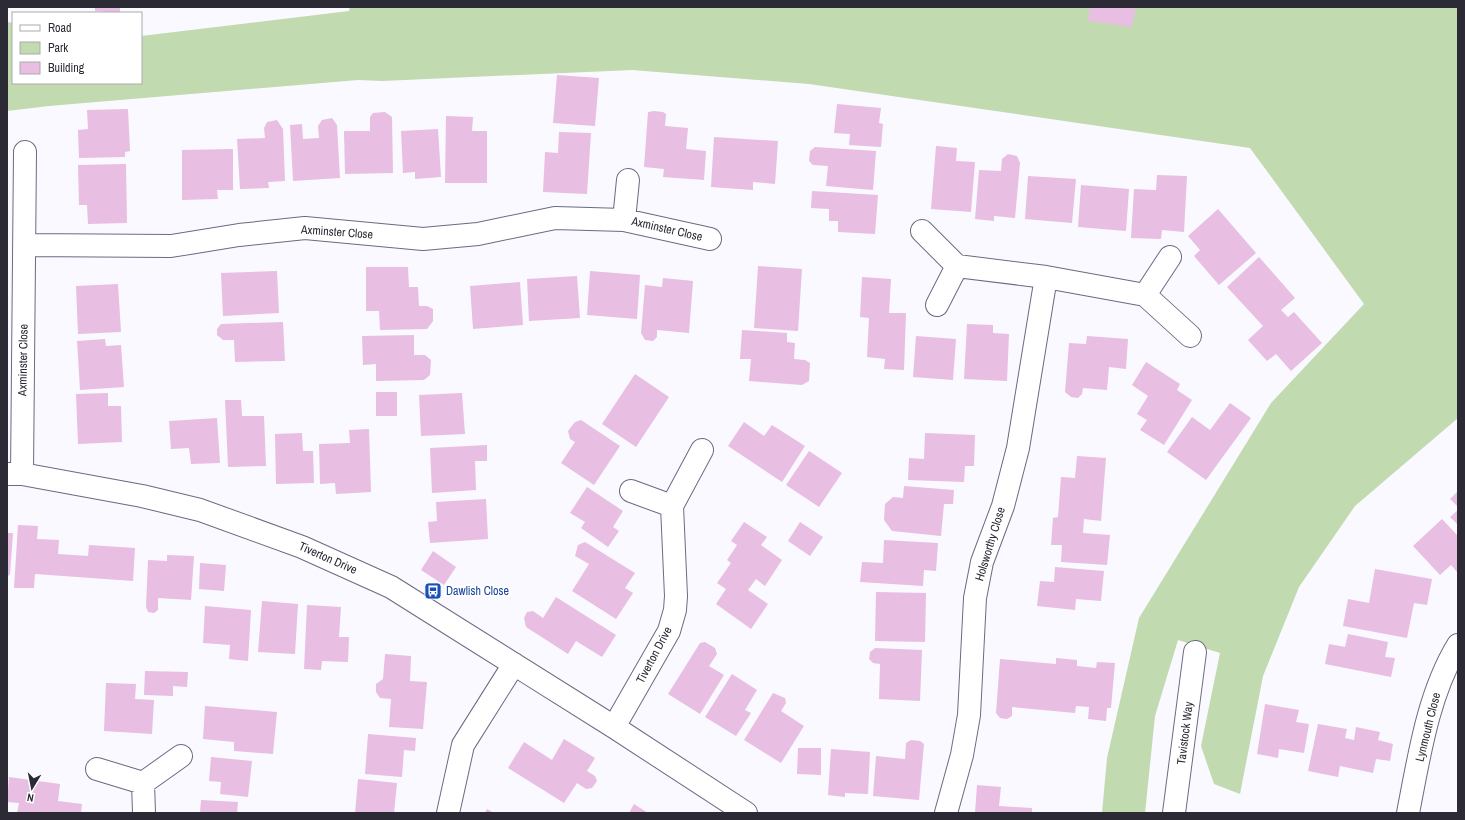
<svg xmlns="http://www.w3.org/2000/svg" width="1465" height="820" viewBox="0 0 1465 820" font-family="'Archivo Narrow',sans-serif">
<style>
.green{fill:#c1daaf}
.building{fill:#e8bee2}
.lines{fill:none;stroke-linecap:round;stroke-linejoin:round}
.minor-casing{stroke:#6c6982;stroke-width:24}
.minor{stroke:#fff;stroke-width:22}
.labels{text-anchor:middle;stroke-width:4;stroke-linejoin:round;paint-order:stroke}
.street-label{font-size:12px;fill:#2c2a35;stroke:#fff}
.transit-label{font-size:12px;fill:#164399;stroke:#fff;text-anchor:start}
</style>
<rect width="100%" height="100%" fill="#f9f9ff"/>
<path class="green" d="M 350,7 L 1458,7 L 1458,418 L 1355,506 L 1299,587 L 1263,676 L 1240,794 L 1214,784 L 1201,746 L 1220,653 L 1178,640 L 1155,716 L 1145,813 L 1102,813 L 1107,758 L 1139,618 L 1271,403 L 1364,304 L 1250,148 L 809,84 L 632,70 L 382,81 L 358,80 L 49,106 L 7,111 L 7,22 L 13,23 L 13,83 L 141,83 L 141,36 L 349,11 Z"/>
<path class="building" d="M 95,7 L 120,7 L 120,13 L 95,11 Z
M 1090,7 L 1136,7 L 1132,27 L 1088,21 Z
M 557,75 L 599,78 L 595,126 L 553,123 Z
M 837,104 L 881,108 L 879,123 L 883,124 L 881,147 L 849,145 L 850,134 L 834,133 Z
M 128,109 L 130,151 L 125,152 L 125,157 L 79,158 L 78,130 L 88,129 L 87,110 Z
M 654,111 L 663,112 L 666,114 L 665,126 L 688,128 L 686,149 L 706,151 L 704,180 L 663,177 L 664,169 L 644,167 L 648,112 Z
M 385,112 L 392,117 L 393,173 L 345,174 L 344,131 L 370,131 L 370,117 L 373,113 Z
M 446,116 L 473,117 L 472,131 L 487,131 L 487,183 L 445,183 Z
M 332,118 L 337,125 L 340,178 L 293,181 L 290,125 L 302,124 L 303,139 L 319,138 L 318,126 L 322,120 Z
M 277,120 L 283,129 L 285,181 L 268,182 L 269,188 L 240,189 L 237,139 L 265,138 L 264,128 L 267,122 Z
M 438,129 L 441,177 L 415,179 L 415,172 L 403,173 L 401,131 Z
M 559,132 L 591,133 L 587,194 L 543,192 L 545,152 L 558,153 Z
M 714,137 L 778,141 L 775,184 L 753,182 L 753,190 L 711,187 Z
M 936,146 L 957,148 L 956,161 L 975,162 L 971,212 L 931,209 Z
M 815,147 L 876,151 L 873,190 L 826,186 L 828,166 L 813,165 L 809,161 L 810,151 Z
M 233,149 L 233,190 L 217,190 L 218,199 L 182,200 L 182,150 Z
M 1008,154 L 1017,156 L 1020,163 L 1015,218 L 994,216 L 994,221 L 975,219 L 979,170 L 1001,171 L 1002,159 Z
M 126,164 L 127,223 L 88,224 L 87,205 L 79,205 L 78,165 Z
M 1157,175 L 1187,176 L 1184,232 L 1162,230 L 1161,239 L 1131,238 L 1134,189 L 1156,190 Z
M 1028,176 L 1076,179 L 1072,223 L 1025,219 Z
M 1081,185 L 1129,189 L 1126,231 L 1078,227 Z
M 812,191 L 878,195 L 875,234 L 838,232 L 838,221 L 829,221 L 829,209 L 811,208 Z
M 1218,209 L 1256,253 L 1219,285 L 1194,256 L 1200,250 L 1188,236 Z
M 1259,257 L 1295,298 L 1281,310 L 1288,317 L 1294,312 L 1322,343 L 1291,371 L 1276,354 L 1267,361 L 1248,340 L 1263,326 L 1227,287 Z
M 758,266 L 802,269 L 798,331 L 754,328 Z
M 366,267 L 408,267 L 409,287 L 418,287 L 419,306 L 427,306 L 433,309 L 433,321 L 427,329 L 380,330 L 379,311 L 366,311 Z
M 277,271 L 279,313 L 223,316 L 221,273 Z
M 590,271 L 640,275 L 637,319 L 587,315 Z
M 577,276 L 580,318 L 529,321 L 527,279 Z
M 862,277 L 891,279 L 889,313 L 906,313 L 904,370 L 884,369 L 885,359 L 867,357 L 869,318 L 860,317 Z
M 663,278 L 693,281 L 689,333 L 657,330 L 657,337 L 653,341 L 645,340 L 641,333 L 645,285 L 662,287 Z
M 520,282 L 523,325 L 473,329 L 470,286 Z
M 118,284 L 121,332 L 78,334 L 76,286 Z
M 283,322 L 285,361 L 235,362 L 234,340 L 223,340 L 217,335 L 217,329 L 221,324 Z
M 967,324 L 993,325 L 993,333 L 1009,334 L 1007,381 L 964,379 Z
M 742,330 L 787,333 L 787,342 L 795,343 L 794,359 L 805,360 L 810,363 L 809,381 L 802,385 L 749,381 L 751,359 L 740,359 Z
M 414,335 L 414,355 L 425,355 L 431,360 L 430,375 L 424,380 L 376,381 L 376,364 L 363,365 L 362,336 Z
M 916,336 L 956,339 L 953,380 L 913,377 Z
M 1087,336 L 1128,339 L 1126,369 L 1109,367 L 1107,390 L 1083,388 L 1082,394 L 1078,398 L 1071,397 L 1065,392 L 1069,343 L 1086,344 Z
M 105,339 L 106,346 L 121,345 L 124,387 L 80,390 L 77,341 Z
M 1146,362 L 1180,384 L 1177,390 L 1192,400 L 1164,445 L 1140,430 L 1147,420 L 1137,414 L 1148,396 L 1132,385 Z
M 635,374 L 669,397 L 636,447 L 602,424 Z
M 376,392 L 397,392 L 397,416 L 376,416 Z
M 108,393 L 108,406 L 121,406 L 122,442 L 78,444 L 76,394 Z
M 462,393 L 465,434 L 421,436 L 419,395 Z
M 225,400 L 241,400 L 242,416 L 264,416 L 266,466 L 228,467 Z
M 1230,403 L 1251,418 L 1206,480 L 1167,452 L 1192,417 L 1210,430 Z
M 217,418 L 220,463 L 191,464 L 189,448 L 171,449 L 169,421 Z
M 581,420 L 620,446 L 594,485 L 561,463 L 575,442 L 570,439 L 568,431 L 575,422 Z
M 744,422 L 764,436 L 772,425 L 805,446 L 782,482 L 728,446 Z
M 369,429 L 371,492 L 336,494 L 335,483 L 320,484 L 319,444 L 350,443 L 349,430 Z
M 302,433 L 303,451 L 313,451 L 314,483 L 276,484 L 275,434 Z
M 925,433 L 975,435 L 974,466 L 965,466 L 964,482 L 908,480 L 909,458 L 924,459 Z
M 487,445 L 487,461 L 475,461 L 476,490 L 432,493 L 430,448 Z
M 809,451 L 842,473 L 819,507 L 786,485 Z
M 1077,456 L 1106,458 L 1101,521 L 1084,519 L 1083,533 L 1110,535 L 1107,565 L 1061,562 L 1062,545 L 1051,545 L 1053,518 L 1058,517 L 1061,477 L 1075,478 Z
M 904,486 L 954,490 L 953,504 L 944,504 L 941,536 L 892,531 L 884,520 L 885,504 L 893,497 L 903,498 Z
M 587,487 L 623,511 L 613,527 L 619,531 L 608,547 L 581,528 L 585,522 L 570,513 Z
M 1458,491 L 1458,507 L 1450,499 Z
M 486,499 L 488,539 L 430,543 L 428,522 L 437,521 L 436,502 Z
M 1458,510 L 1458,525 L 1450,517 Z
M 1442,519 L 1458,536 L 1458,573 L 1451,565 L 1440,575 L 1413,546 Z
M 744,522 L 767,537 L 761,545 L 782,560 L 765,586 L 756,579 L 748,590 L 768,604 L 751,629 L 716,604 L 726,589 L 717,583 L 731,563 L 727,560 L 737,545 L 731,541 Z
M 800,522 L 823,537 L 810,556 L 788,541 Z
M 18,525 L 38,526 L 37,539 L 59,540 L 58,554 L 88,556 L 89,545 L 135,548 L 133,581 L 35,574 L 34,588 L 14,588 Z
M 7,533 L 13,533 L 10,574 L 7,577 Z
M 884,540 L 938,543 L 936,571 L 924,570 L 923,586 L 860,582 L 862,562 L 883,563 Z
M 585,542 L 635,573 L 625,588 L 633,593 L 616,619 L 572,591 L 589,564 L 575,556 L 578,545 Z
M 433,551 L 456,567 L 444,585 L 421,570 Z
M 167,555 L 194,556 L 191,600 L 158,598 L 158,610 L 154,613 L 148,612 L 146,607 L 148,560 L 167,561 Z
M 200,563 L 226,565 L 224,591 L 199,589 Z
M 1055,567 L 1104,571 L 1101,601 L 1076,599 L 1075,610 L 1037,606 L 1040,581 L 1054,582 Z
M 1375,569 L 1432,579 L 1427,605 L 1414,603 L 1407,638 L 1343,626 L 1348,599 L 1369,603 Z
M 876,592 L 926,593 L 925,642 L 875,641 Z
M 556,597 L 616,635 L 602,657 L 576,641 L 568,654 L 526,627 L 524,618 L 527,612 L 533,611 L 543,618 Z
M 262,601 L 298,604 L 295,654 L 258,652 Z
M 307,605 L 341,607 L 339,637 L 349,637 L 348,662 L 322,661 L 321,670 L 304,669 Z
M 205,606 L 251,610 L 248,661 L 229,659 L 230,645 L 203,643 Z
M 1348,634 L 1388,642 L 1385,657 L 1395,658 L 1391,677 L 1325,664 L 1329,644 L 1345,647 Z
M 705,642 L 715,648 L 717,654 L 709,666 L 724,675 L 700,714 L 668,694 L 700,643 Z
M 875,648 L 922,650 L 920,701 L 879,699 L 880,664 L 873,663 L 869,659 L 870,652 Z
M 385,654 L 411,656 L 410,681 L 427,682 L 423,729 L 389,727 L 391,699 L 380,698 L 376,692 L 376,684 L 383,679 Z
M 1056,658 L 1077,660 L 1077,666 L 1096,668 L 1097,662 L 1115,663 L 1111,708 L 1107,708 L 1106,721 L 1088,719 L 1089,707 L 1076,706 L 1075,713 L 1012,707 L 1012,716 L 1007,719 L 1000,718 L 996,713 L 1000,659 L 1056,664 Z
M 145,671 L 188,672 L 187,687 L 173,686 L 173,696 L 144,695 Z
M 732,674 L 757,690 L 745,710 L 751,713 L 736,736 L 705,717 Z
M 106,683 L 136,684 L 135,699 L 154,700 L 152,734 L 104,731 Z
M 773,693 L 785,698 L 786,703 L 781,711 L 804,726 L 781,763 L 744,740 Z
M 1265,704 L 1299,710 L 1296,722 L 1309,724 L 1304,753 L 1279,749 L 1278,758 L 1257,754 Z
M 205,706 L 277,712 L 273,754 L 234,751 L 234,742 L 203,739 Z
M 1318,724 L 1347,729 L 1345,738 L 1354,740 L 1356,727 L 1380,732 L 1378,740 L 1393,744 L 1390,761 L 1376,759 L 1373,773 L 1340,766 L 1338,777 L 1308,771 Z
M 368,734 L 416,738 L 415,751 L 404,750 L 402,777 L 365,774 Z
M 564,739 L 595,758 L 587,771 L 595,776 L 597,781 L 592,788 L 586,789 L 577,783 L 564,803 L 508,768 L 524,742 L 552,760 Z
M 911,740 L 920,741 L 924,744 L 919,800 L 873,796 L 876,756 L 905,759 L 906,743 Z
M 798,748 L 821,748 L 821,775 L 797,774 Z
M 831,749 L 870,752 L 868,794 L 845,793 L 845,797 L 828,795 Z
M 211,757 L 252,761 L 248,797 L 220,794 L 221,782 L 209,781 Z
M 9,777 L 60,784 L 58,801 L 82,804 L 81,813 L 17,813 L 19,803 L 7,802 Z
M 358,779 L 397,783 L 394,813 L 355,813 Z
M 977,785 L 1001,787 L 999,806 L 1032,808 L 1032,813 L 975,813 Z
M 201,800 L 238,802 L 237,813 L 200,813 Z
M 634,804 L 648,813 L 629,813 Z
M 487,809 L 494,813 L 485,813 Z"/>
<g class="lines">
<g class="minor-casing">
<path id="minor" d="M 624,220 L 628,180
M 922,231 L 957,266 L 937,305
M 25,245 L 171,246 L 239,235 L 305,228 L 423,239 L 478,234 L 555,218 L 624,220 L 710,239
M 957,266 L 1046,277 L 1145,295 L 1190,336
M 1145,295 L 1170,257
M 7,474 L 22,474 L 142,496 L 200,510 L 302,547 L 391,587 L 614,727 L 746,813
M 22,474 L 25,152
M 631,491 L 672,506
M 614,727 L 669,631 L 675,610 L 676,596 L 672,506 L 702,450
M 97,769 L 143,783 L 181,756
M 143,783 L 144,813
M 448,813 L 463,745 L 514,664
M 946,813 L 962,755 L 969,715 L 975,598 L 982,562 L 1003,506 L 1018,448 L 1046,277
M 1174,813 L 1195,652
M 1408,813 C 1419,757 1428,694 1458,645"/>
</g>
<use href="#minor" class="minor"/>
</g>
<defs>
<g id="bus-square" transform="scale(0.9)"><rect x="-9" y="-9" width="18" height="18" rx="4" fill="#1a4fb4" stroke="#fff"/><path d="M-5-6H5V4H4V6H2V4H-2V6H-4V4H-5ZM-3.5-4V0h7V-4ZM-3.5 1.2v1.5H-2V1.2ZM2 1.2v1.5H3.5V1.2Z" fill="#fff"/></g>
</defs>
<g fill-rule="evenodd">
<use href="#bus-square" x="433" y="591"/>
</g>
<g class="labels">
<g class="street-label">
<text transform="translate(667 229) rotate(13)" y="4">Axminster Close</text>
<text transform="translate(337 232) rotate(4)" y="4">Axminster Close</text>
<text transform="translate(23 360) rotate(-89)" y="4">Axminster Close</text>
<text transform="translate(990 544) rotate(-73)" y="4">Holsworthy Close</text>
<text transform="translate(328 558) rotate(24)" y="4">Tiverton Drive</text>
<text transform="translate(654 655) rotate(-62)" y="4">Tiverton Drive</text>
<text transform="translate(1428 727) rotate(-76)" y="4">Lynmouth Close</text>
<text transform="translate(1185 733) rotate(-83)" y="4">Tavistock Way</text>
</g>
<g class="transit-label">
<text x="446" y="595">Dawlish Close</text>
</g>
</g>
<rect width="1465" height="820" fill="none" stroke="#2c2a35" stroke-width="16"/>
<rect x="12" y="12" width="130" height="72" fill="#ffffff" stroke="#abaaae"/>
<rect x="20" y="25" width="20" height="6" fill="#ffffff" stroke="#abaaae"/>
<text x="48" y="32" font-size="12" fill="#2c2a35">Road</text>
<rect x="20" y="42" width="20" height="12" fill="#c1daaf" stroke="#abaaae"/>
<text x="48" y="52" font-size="12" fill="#2c2a35">Park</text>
<rect x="20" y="62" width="20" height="12" fill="#e8bee2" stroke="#abaaae"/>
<text x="48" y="72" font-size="12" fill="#2c2a35">Building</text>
<g transform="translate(32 788) rotate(190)" stroke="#ffffff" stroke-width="3" paint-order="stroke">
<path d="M0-3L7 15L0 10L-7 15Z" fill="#2c2a35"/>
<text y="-6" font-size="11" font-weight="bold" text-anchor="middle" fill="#2c2a35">N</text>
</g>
</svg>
